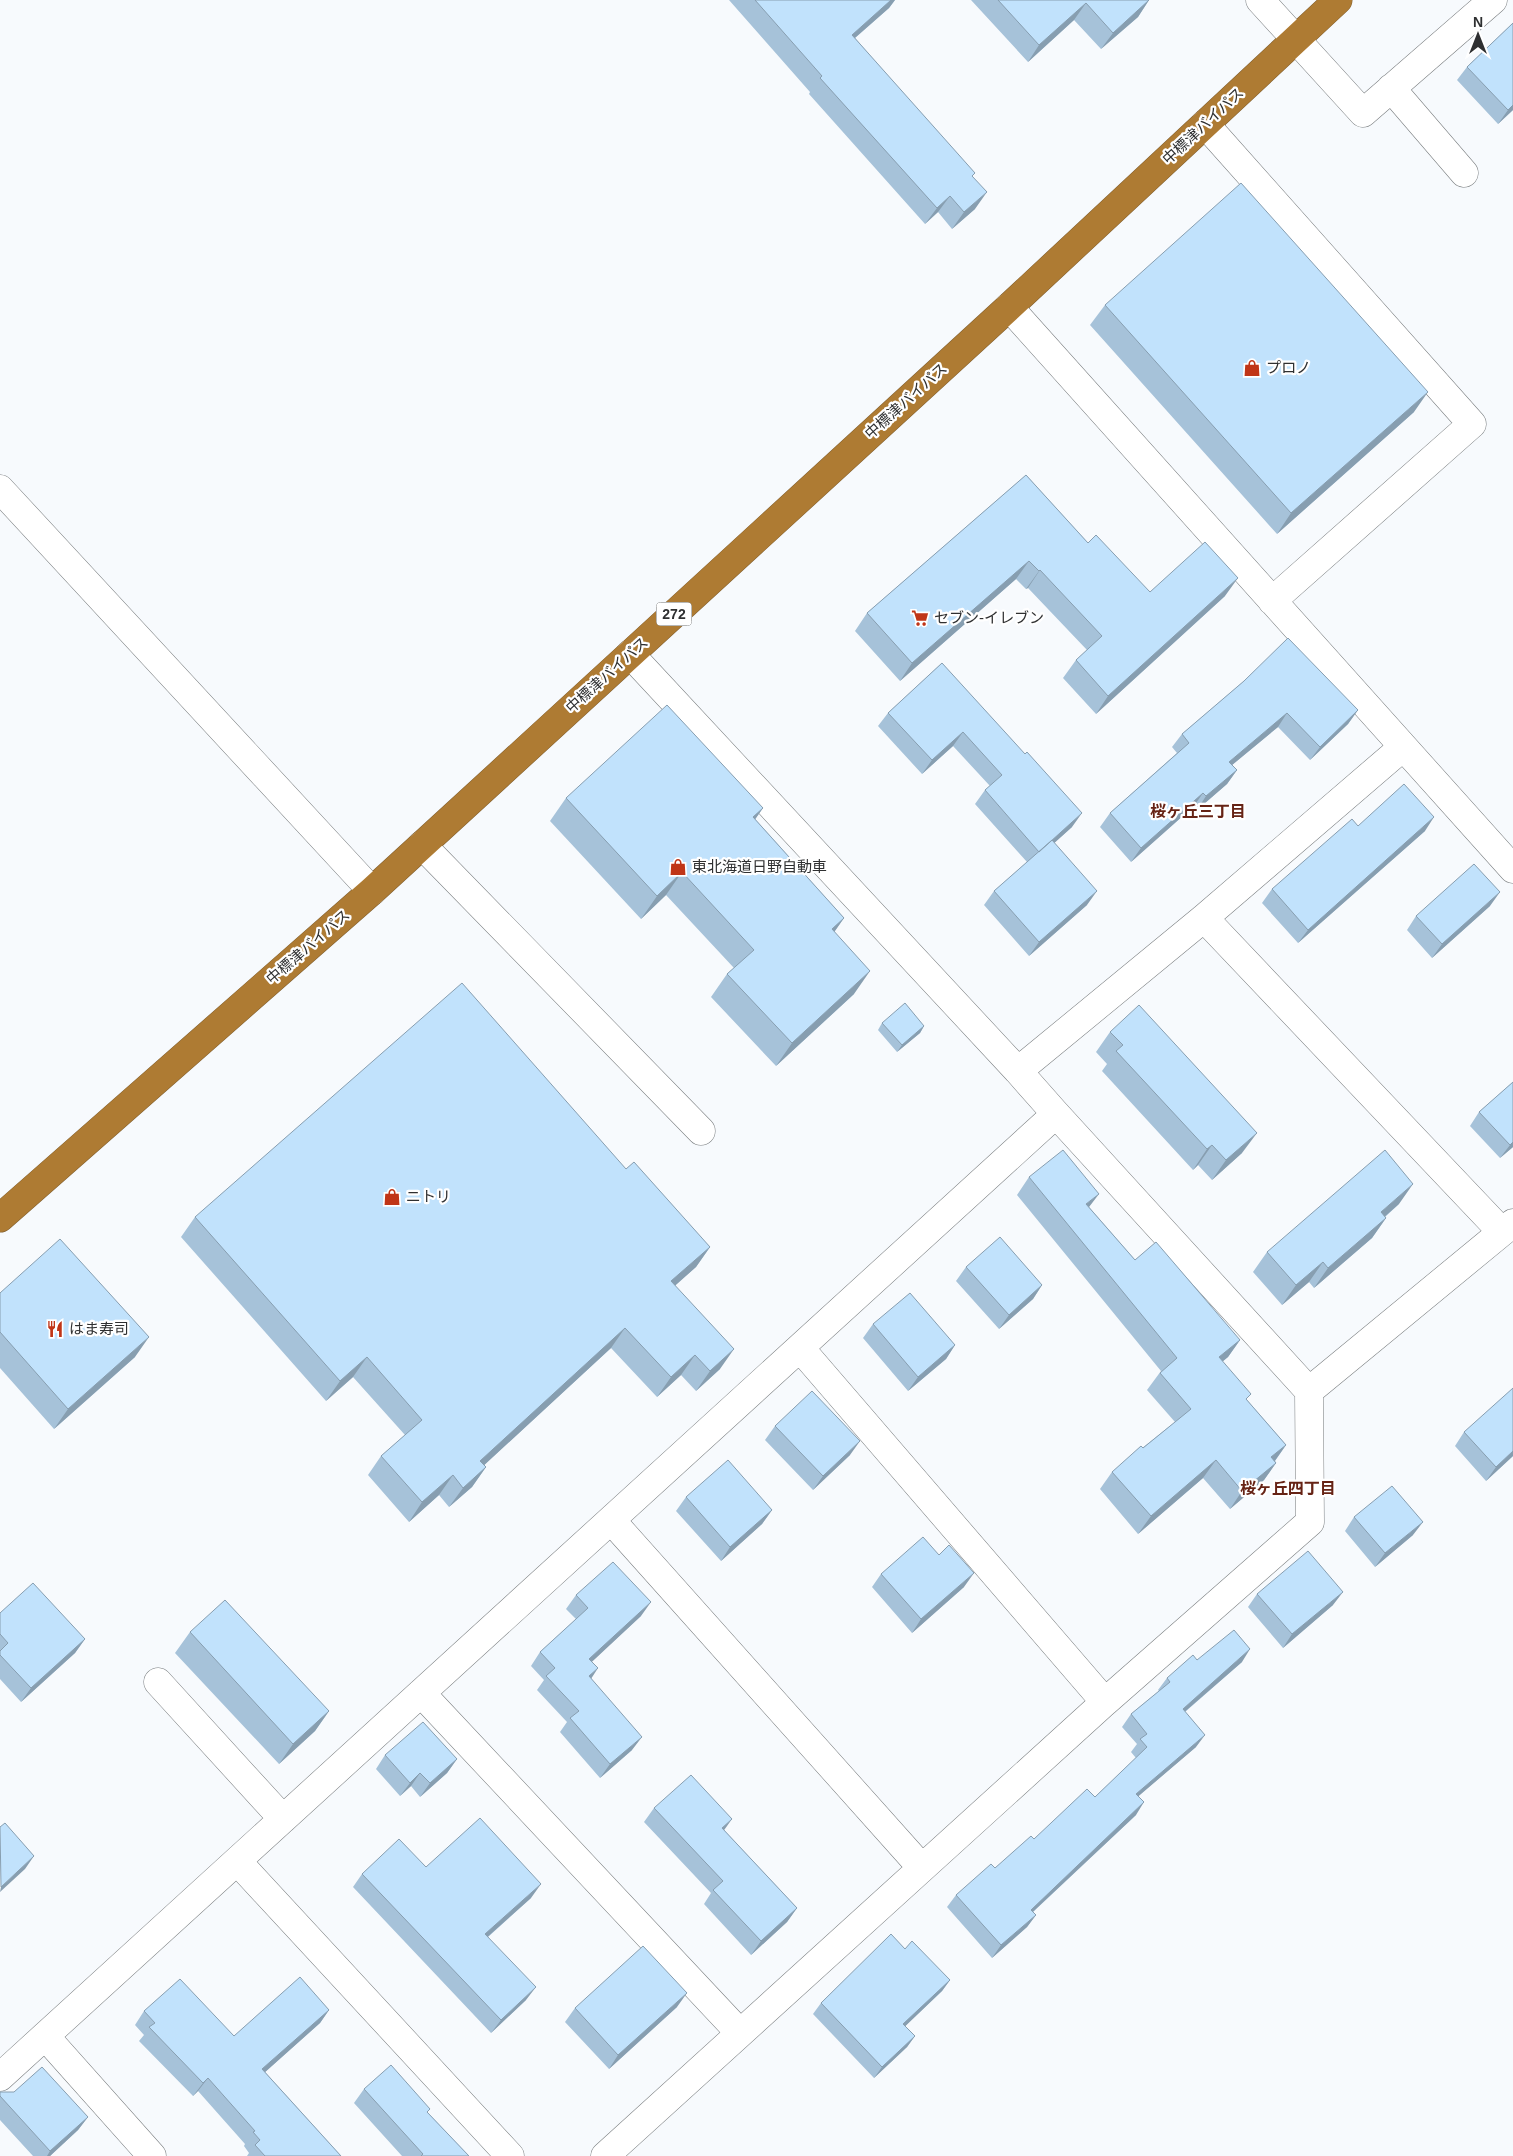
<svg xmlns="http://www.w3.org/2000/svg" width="1513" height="2156" viewBox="0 0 1513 2156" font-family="Helvetica,'Noto Sans JP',sans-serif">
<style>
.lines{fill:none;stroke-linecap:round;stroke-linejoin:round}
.minor-casing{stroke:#797d7f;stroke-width:29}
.highway-casing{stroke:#826132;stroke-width:29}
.minor{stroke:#fff;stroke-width:28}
.highway{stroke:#ae7b33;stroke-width:28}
.wall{fill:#a6c2d9}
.shaded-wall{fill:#879eb0}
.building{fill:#c1e2fc;stroke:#879eb0}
.labels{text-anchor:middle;stroke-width:4.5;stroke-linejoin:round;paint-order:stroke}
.shield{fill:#fff;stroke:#6d6e6f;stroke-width:1}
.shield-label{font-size:14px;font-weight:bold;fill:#2f3031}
.street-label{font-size:15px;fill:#2f3031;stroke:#fff}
.poi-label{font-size:15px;fill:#2f3031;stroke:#fff;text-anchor:start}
.neighbourhood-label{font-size:16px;font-weight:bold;fill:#662315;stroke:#fff}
</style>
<rect width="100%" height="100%" fill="#f7fafd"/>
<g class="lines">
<g class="minor-casing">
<path id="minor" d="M 1260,0 L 1363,113 L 1493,0
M 1391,88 L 1464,173
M 1205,124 L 1472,424 L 1272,601
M 1009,307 L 1513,869
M 0,489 L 372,891
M 630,654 L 1018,1071 L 1056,1114
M 422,845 L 701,1131
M 1204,918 L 1502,1232
M 1018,1071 L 1204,918 L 1403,747
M 1309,1391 L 1513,1223
M 611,1520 L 922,1868
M 158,1682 L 283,1819
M 421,1693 L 740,2033
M 237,1861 L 510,2156
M 45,2036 L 152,2156
M 0,2077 L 1056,1114 L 1309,1391 L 1310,1522 L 1105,1702
M 605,2156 L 1105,1702 L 800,1348"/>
</g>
<g class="highway-casing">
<path id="highway" d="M 0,1218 L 372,891 L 1009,307 L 1338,0"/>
</g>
<use href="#minor" class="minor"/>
<use href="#highway" class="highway"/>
</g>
<path class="wall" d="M 729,0 L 895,0 L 889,8 L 855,38 L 973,176 L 975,209 L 952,229 L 938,212 L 925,224 L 809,94 L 810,92 Z
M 971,0 L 1149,0 L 1138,17 L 1101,49 L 1074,20 L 1028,62 Z
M 1513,23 L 1513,110 L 1498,124 L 1457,80 L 1467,67 Z
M 1105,305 L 1414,412 L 1277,534 L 1090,325 Z
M 1026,475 L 1088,543 L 1150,592 L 1225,596 L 1096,714 L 1063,678 L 1076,660 L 1087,650 L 1028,588 L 1026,589 L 1016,579 L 900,681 L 855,631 L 867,613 Z
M 942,663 L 1072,827 L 1054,843 L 1087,905 L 1029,956 L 984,905 L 994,891 L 1027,862 L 975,804 L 985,790 L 990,786 L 953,746 L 922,774 L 878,726 L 888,713 Z
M 1244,681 L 1358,710 L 1348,724 L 1310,760 L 1278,727 L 1232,765 L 1237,770 L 1227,784 L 1197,810 L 1194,806 L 1131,862 L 1100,827 L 1110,813 L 1177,753 L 1172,747 L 1182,734 Z
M 566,798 L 763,808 L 755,819 L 844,918 L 834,932 L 854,994 L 776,1066 L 711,997 L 727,974 L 734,968 L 666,895 L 641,919 L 550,821 Z
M 1358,826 L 1425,831 L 1298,943 L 1262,903 L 1272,889 Z
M 1490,906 L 1432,958 L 1407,930 L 1416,916 Z
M 882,1023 L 924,1026 L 920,1033 L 897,1052 L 878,1030 Z
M 1110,1032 L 1242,1153 L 1212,1180 L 1198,1165 L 1193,1170 L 1102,1071 L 1107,1064 L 1096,1052 Z
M 1513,1082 L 1513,1147 L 1500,1158 L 1470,1126 L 1479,1112 Z
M 626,1169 L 710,1247 L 696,1267 L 675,1285 L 720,1369 L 696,1391 L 681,1375 L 657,1397 L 611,1348 L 484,1465 L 486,1467 L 472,1487 L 449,1507 L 439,1495 L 409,1522 L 368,1475 L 381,1456 L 405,1435 L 353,1377 L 326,1401 L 181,1237 L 195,1217 Z
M 1029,1177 L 1089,1207 L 1135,1260 L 1240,1340 L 1228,1357 L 1222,1362 L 1247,1400 L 1286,1445 L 1275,1461 L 1276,1463 L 1264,1480 L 1230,1509 L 1203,1478 L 1138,1534 L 1100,1489 L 1112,1472 L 1175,1422 L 1147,1390 L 1161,1371 L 1017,1195 Z
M 1399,1204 L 1385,1217 L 1386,1218 L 1372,1238 L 1314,1288 L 1309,1282 L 1282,1305 L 1253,1272 L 1267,1252 Z
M 966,1267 L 1042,1285 L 1033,1299 L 999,1329 L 956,1281 Z
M 0,1293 L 135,1357 L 54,1429 L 0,1368 Z
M 873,1324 L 955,1345 L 946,1359 L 908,1391 L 863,1338 Z
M 775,1426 L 850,1455 L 813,1490 L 765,1440 Z
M 1464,1432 L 1513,1456 L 1486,1481 L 1455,1446 Z
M 686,1497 L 772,1510 L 762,1524 L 721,1561 L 676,1511 Z
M 1354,1517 L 1413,1535 L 1375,1567 L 1345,1531 Z
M 881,1574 L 964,1587 L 912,1633 L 872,1587 Z
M 1257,1594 L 1333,1605 L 1283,1648 L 1248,1607 Z
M 576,1595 L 641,1616 L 592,1661 L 591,1678 L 632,1750 L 600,1778 L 560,1732 L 567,1722 L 537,1690 L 544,1680 L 531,1666 L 540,1652 L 576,1619 L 566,1609 Z
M 0,1613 L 85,1639 L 75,1653 L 21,1702 L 0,1679 Z
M 190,1632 L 329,1711 L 315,1731 L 279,1764 L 175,1653 Z
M 1197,1660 L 1242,1662 L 1185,1712 L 1196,1747 L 1138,1796 L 1136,1815 L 1033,1912 L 1036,1915 L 1027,1927 L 992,1958 L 947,1907 L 956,1895 L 995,1868 L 1034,1839 L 1095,1797 L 1136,1758 L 1131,1752 L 1137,1744 L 1122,1727 L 1131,1714 L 1159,1691 L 1158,1690 L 1167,1678 Z
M 385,1755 L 457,1759 L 447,1773 L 420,1797 L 411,1786 L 400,1796 L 376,1769 Z
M 654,1808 L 724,1830 L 797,1908 L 787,1922 L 751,1955 L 704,1904 L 711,1893 L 644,1822 Z
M 426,1867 L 531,1898 L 488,1937 L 526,2000 L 491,2033 L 353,1887 L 362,1874 Z
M 905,1949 L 950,1980 L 942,1991 L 905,2026 L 915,2036 L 907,2047 L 874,2078 L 813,2014 L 821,2003 Z
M 677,2007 L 609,2069 L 565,2022 L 575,2008 Z
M 329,2010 L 320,2023 L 265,2072 L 341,2156 L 247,2156 L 249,2153 L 244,2146 L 245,2144 L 198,2091 L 193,2096 L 139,2041 L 144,2035 L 135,2025 L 144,2011 L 234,2036 Z
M 364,2089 L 428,2113 L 469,2156 L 402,2156 L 354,2103 Z
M 0,2092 L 88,2117 L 78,2130 L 50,2156 L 33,2156 L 0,2120 Z"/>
<path class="shaded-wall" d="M 891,0 L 895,0 L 889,8 L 840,51 L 852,35 Z
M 1149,0 L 1138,17 L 1101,49 L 1113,33 Z
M 1086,3 L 1074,20 L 1028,62 L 1039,45 Z
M 1513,105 L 1513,110 L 1498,124 L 1508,110 Z
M 987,192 L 975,209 L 952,229 L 964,212 Z
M 950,196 L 938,212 L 925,224 L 937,208 Z
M 1428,392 L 1414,412 L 1277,534 L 1291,513 Z
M 1029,561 L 1016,579 L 900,681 L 912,663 Z
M 1040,570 L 1028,588 L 1026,589 L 1039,571 Z
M 1238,578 L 1225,596 L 1096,714 L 1108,696 Z
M 1358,710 L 1348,724 L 1310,760 L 1320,747 Z
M 1287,713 L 1278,727 L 1220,775 L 1229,762 Z
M 963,732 L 953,746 L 922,774 L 932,760 Z
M 1237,770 L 1227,784 L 1197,810 L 1206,796 Z
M 1203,793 L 1194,806 L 1131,862 L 1141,848 Z
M 763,808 L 747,831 L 753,817 Z
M 1082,813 L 1072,827 L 1030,865 L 1039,852 Z
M 1434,817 L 1425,831 L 1298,943 L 1308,930 Z
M 682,872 L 666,895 L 641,919 L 657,896 Z
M 1097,891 L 1087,905 L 1029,956 L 1039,942 Z
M 1500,892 L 1490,906 L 1432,958 L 1442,944 Z
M 844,918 L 828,941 L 832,929 Z
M 870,971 L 854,994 L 776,1066 L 792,1043 Z
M 924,1026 L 920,1033 L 897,1052 L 902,1045 Z
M 1257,1133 L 1242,1153 L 1212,1180 L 1226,1160 Z
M 1513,1142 L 1513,1147 L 1500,1158 L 1510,1145 Z
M 1212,1145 L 1198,1165 L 1193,1170 L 1207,1149 Z
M 1413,1184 L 1399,1204 L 1367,1232 L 1381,1212 Z
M 1099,1194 L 1086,1211 L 1086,1204 Z
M 1386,1218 L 1372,1238 L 1314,1288 L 1328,1268 Z
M 710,1247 L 696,1267 L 658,1301 L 671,1281 Z
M 1323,1262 L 1309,1282 L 1282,1305 L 1296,1285 Z
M 1042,1285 L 1033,1299 L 999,1329 L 1009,1315 Z
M 625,1328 L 611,1348 L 467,1481 L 480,1461 Z
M 149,1337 L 135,1357 L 54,1429 L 68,1409 Z
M 1240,1340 L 1228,1357 L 1206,1375 L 1219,1357 Z
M 955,1345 L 946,1359 L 908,1391 L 918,1377 Z
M 734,1349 L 720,1369 L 696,1391 L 710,1371 Z
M 695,1355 L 681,1375 L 657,1397 L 671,1377 Z
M 367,1357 L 353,1377 L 326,1401 L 340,1381 Z
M 860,1441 L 850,1455 L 813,1490 L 823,1476 Z
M 1286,1445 L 1274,1462 L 1271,1457 Z
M 1513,1451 L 1513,1456 L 1486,1481 L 1496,1467 Z
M 1216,1460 L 1203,1478 L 1138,1534 L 1151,1516 Z
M 1276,1463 L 1264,1480 L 1230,1509 L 1242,1491 Z
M 486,1467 L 472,1487 L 449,1507 L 463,1488 Z
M 453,1475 L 439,1495 L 409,1522 L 422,1502 Z
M 772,1510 L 762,1524 L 721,1561 L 730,1547 Z
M 1423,1522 L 1413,1535 L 1375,1567 L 1385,1553 Z
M 974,1573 L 964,1587 L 912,1633 L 921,1619 Z
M 1343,1592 L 1333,1605 L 1283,1648 L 1292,1634 Z
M 651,1602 L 641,1616 L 580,1673 L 589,1659 Z
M 85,1639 L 75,1653 L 21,1702 L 31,1688 Z
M 1250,1649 L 1242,1662 L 1174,1721 L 1183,1709 Z
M 598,1668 L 589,1682 L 589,1676 Z
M 329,1711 L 315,1731 L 279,1764 L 293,1744 Z
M 1205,1735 L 1196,1747 L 1127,1806 L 1136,1794 Z
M 642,1737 L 632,1750 L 600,1778 L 610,1764 Z
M 457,1759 L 447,1773 L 420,1797 L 430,1783 Z
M 420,1773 L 411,1786 L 400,1796 L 410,1783 Z
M 1144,1802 L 1136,1815 L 1022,1922 L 1031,1910 Z
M 732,1819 L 722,1833 L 722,1828 Z
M 34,1856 L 25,1869 L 0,1892 L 1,1887 Z
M 541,1884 L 531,1898 L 475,1948 L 485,1934 Z
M 797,1908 L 787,1922 L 751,1955 L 761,1941 Z
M 1036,1915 L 1027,1927 L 992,1958 L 1001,1945 Z
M 950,1980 L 942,1991 L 895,2036 L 903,2024 Z
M 536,1987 L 526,2000 L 491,2033 L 501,2020 Z
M 687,1993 L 677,2007 L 609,2069 L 618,2055 Z
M 329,2010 L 320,2023 L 253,2083 L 262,2069 Z
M 915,2036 L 907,2047 L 874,2078 L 882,2067 Z
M 208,2078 L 198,2091 L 193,2096 L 203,2083 Z
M 88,2117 L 78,2130 L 50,2156 L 47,2156 L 50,2151 Z"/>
<path class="building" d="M 755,0 L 891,0 L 852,35 L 975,173 L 972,176 L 987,192 L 964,212 L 950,196 L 937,208 L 820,78 L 822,76 Z
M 998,0 L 1149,0 L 1113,33 L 1086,3 L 1039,45 Z
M 1513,23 L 1513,105 L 1508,110 L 1467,67 Z
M 1241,183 L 1428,392 L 1291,513 L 1105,305 Z
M 1026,475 L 1088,543 L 1096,535 L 1150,592 L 1205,542 L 1238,578 L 1108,696 L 1076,660 L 1102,636 L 1040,570 L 1039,571 L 1029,561 L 912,663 L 867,613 Z
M 1288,638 L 1358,710 L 1320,747 L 1287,713 L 1229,762 L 1237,770 L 1206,796 L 1203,793 L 1141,848 L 1110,813 L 1189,743 L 1182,734 L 1244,681 Z
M 942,663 L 1025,754 L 1027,752 L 1082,813 L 1039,852 L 985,790 L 1002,775 L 963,732 L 932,760 L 888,713 Z
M 667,705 L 763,808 L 753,817 L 844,918 L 832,929 L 870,971 L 792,1043 L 727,974 L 754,950 L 682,872 L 657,896 L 566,798 Z
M 1404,784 L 1434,817 L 1308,930 L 1272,889 L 1352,819 L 1358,826 Z
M 1052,840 L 1097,891 L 1039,942 L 994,891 Z
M 1474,864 L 1500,892 L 1442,944 L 1416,916 Z
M 462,983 L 626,1169 L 634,1162 L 710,1247 L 671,1281 L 734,1349 L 710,1371 L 695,1355 L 671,1377 L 625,1328 L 480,1461 L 486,1467 L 463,1488 L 453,1475 L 422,1502 L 381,1456 L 422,1420 L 367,1357 L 340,1381 L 195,1217 Z
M 905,1003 L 924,1026 L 902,1045 L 882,1023 Z
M 1139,1005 L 1257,1133 L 1226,1160 L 1212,1145 L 1207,1149 L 1116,1051 L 1123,1045 L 1110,1032 Z
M 1513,1082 L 1513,1142 L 1510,1145 L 1479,1112 Z
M 1063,1150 L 1099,1194 L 1086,1204 L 1135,1260 L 1156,1242 L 1240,1340 L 1219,1357 L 1251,1394 L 1246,1399 L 1286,1445 L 1271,1457 L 1276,1463 L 1242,1491 L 1216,1460 L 1151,1516 L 1112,1472 L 1141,1446 L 1143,1448 L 1191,1409 L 1160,1373 L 1177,1358 L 1029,1177 Z
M 1385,1150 L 1413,1184 L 1381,1212 L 1386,1218 L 1328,1268 L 1323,1262 L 1296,1285 L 1267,1252 Z
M 1000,1237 L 1042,1285 L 1009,1315 L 966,1267 Z
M 60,1239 L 149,1337 L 68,1409 L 0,1332 L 0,1293 Z
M 910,1293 L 955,1345 L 918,1377 L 873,1324 Z
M 1513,1388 L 1513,1451 L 1496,1467 L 1464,1432 Z
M 812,1391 L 860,1441 L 823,1476 L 775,1426 Z
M 728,1460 L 772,1510 L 730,1547 L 686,1497 Z
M 1392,1486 L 1423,1522 L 1385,1553 L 1354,1517 Z
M 923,1537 L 939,1555 L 949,1545 L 974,1573 L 921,1619 L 881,1574 Z
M 1308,1551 L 1343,1592 L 1292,1634 L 1257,1594 Z
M 613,1562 L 651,1602 L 589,1659 L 598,1668 L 589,1676 L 642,1737 L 610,1764 L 570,1718 L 579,1711 L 546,1676 L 555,1668 L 540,1652 L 588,1608 L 576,1595 Z
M 33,1583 L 85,1639 L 31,1688 L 0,1655 L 0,1651 L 8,1643 L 0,1634 L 0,1613 Z
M 225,1600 L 329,1711 L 293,1744 L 190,1632 Z
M 1234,1630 L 1250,1649 L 1183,1709 L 1205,1735 L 1136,1794 L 1144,1802 L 1031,1910 L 1036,1915 L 1001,1945 L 956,1895 L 991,1864 L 995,1868 L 1031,1836 L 1034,1839 L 1087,1789 L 1095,1797 L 1147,1747 L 1140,1739 L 1147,1734 L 1131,1714 L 1170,1682 L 1167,1678 L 1193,1655 L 1197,1660 Z
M 423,1722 L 457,1759 L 430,1783 L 420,1773 L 410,1783 L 385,1755 Z
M 691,1775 L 732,1819 L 722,1828 L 797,1908 L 761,1941 L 713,1890 L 723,1881 L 654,1808 Z
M 480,1818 L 541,1884 L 485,1934 L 536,1987 L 501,2020 L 362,1874 L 399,1839 L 426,1867 Z
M 5,1823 L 34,1856 L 1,1887 L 0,1827 Z
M 891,1934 L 905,1949 L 912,1941 L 950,1980 L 903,2024 L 915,2036 L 882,2067 L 821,2003 Z
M 643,1946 L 687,1993 L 618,2055 L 575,2008 Z
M 300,1977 L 329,2010 L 262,2069 L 341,2156 L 265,2156 L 255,2145 L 260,2140 L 253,2132 L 255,2131 L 208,2078 L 203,2083 L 149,2027 L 155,2023 L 144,2011 L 180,1979 L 234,2036 Z
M 391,2065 L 430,2109 L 427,2112 L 469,2156 L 421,2156 L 423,2154 L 364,2089 Z
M 42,2067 L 88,2117 L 50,2151 L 0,2096 L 0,2092 L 14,2092 Z"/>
<defs>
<g id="shop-bare" transform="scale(1.35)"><path d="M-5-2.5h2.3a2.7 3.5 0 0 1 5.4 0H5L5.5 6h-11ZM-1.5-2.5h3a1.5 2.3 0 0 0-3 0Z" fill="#c03517" stroke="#fff" stroke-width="2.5" paint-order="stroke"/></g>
<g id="supermarket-bare" transform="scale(1.35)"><path d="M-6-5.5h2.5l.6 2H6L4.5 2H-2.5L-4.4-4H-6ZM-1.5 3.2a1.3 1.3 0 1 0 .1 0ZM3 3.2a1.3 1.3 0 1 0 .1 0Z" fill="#c03517" stroke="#fff" stroke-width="2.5" paint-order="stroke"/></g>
<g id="restaurant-bare" transform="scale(1.35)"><path d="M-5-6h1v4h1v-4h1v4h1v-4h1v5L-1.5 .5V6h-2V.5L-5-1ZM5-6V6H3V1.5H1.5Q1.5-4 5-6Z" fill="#c03517" stroke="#fff" stroke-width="2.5" paint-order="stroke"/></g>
</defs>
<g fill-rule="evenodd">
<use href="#shop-bare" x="1252" y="368"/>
<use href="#supermarket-bare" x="920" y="618"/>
<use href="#shop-bare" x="678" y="867"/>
<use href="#shop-bare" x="392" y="1197"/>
<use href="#restaurant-bare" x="55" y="1329"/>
</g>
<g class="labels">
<rect class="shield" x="656.5" y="602.5" width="35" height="23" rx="4"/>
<g class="shield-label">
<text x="674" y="619">272</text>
</g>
<g class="street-label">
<text transform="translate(1203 126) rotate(-43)" y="5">中標津バイパス</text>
<text transform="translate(906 401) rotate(-42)" y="5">中標津バイパス</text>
<text transform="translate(607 675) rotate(-42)" y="5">中標津バイパス</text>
<text transform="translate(308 947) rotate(-41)" y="5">中標津バイパス</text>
</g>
<g class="poi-label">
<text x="1266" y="373">プロノ</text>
<text x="934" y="623">セブン-イレブン</text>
<text x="692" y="872">東北海道日野自動車</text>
<text x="406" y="1202">ニトリ</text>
<text x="69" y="1334">はま寿司</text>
</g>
<g class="neighbourhood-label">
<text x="1198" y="817">桜ヶ丘三丁目</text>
<text x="1288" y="1494">桜ヶ丘四丁目</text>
</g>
</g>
<g transform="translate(1478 35)" stroke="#ffffff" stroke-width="4" paint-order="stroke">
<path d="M0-4L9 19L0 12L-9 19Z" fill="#2f3031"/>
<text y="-8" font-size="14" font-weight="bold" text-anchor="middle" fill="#2f3031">N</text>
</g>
</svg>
